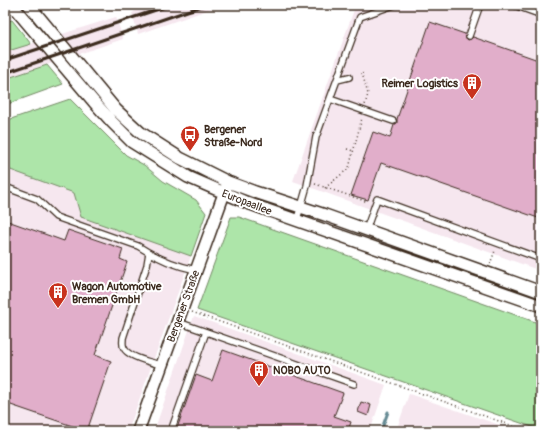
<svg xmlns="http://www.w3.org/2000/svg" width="546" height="436" viewBox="0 0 546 436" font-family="Pangolin,sans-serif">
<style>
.built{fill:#f6e7ef}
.green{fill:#ade5a9;stroke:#748864}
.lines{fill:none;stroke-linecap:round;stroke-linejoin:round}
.stream{stroke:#668b94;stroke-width:3}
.building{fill:#e1aeca;stroke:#3b2a1e}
.service-casing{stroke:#3b2a1e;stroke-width:8}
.minor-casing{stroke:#3b2a1e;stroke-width:14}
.path{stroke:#3b2a1e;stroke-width:1.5;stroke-dasharray:1 3;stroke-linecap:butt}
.service{stroke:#fff;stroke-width:5.5}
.minor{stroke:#fff;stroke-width:11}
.rail{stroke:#3b2a1e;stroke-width:3}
.labels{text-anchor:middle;stroke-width:4;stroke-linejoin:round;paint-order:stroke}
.poi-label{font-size:11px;font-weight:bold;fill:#3b2a1e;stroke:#fff;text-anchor:start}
.street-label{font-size:11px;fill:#3b2a1e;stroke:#fff}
</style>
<rect width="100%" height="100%" fill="#fff"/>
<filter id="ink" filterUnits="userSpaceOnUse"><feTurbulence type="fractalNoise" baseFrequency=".025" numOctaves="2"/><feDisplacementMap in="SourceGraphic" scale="8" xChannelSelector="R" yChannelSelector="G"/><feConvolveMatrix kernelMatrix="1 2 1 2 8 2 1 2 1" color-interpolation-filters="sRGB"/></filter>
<g filter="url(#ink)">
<path class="built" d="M 148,5 L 222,5 L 138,34 L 132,13 L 141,7 Z
M 360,5 L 541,5 L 541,271 L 293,181 L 355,7 Z
M 116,17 L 123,39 L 5,79 L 5,52 Z
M 5,168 L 74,193 L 191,256 L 128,431 L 5,431 Z
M 194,316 L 386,385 L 370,431 L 154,431 Z
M 409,394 L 517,431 L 396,431 Z"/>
<path class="green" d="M 12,20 L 31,44 L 5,52 L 5,22 Z
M 47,65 L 63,84 L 5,105 L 5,79 Z
M 70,99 L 126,155 L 144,165 L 163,181 L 196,200 L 206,213 L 191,256 L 81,217 L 74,193 L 5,168 L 5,121 Z
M 231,217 L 239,217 L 541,324 L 541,430 L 197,310 Z"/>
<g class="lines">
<path class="stream" d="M 381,431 L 388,412"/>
</g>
<path class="building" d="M 430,22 L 465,34 L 466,38 L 468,40 L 471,39 L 473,37 L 541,61 L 541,219 L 381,163 L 368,200 L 351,195 L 373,132 L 390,138 L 394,125 L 397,123 L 397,119 Z
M 5,220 L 64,241 L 68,230 L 123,249 L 120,259 L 127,262 L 95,355 L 111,361 L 87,431 L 5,403 Z
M 223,350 L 343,393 L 334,416 L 351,422 L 348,431 L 176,431 L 196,375 L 212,381 Z
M 361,402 L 371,405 L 368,416 L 358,412 Z"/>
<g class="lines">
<g class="service-casing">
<path id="service" d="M 514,5 L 539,14 L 541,16
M 469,36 L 480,5
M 337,80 L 349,77
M 330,99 L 393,121
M 5,187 L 37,199 L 56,217 L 138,246 C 155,257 176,266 196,270
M 296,221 L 301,207 L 307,186 L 316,137 L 360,17 L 394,5
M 366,230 L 377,199 L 541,259
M 149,253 L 147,265 L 123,338 C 123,342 122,345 124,348 C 128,357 153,363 162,365
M 178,322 L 354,384
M 171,431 L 206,332"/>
</g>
<g class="minor-casing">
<path id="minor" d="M 12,5 L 94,102 L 112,122 L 132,142 L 188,177 L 250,204 L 541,306
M 29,5 L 116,110 L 141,133 L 180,158 L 228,182 L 255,192 L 325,215 L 541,292
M 138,431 L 226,188"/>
</g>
<path class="path" d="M 362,73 L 368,94 L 365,105
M 347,149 L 353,151
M 315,184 L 368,202
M 325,188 L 349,168 L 362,118
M 490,264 L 495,251
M 192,312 L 527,431"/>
<use href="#service" class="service"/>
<use href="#minor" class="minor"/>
<path class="rail" d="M 5,60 L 171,5
M 5,73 L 205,5"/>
</g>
</g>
<defs>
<g id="building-pin" transform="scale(1)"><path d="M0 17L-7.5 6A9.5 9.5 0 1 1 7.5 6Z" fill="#c8321e" stroke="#fff"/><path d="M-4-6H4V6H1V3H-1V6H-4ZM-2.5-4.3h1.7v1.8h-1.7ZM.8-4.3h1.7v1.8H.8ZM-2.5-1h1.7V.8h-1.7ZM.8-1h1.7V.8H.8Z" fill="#fff"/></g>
<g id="bus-pin" transform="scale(1)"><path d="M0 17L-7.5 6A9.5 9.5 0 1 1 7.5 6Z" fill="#c8321e" stroke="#fff"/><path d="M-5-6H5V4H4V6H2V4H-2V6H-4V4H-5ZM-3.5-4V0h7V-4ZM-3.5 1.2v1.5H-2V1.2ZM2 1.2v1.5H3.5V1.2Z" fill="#fff"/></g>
</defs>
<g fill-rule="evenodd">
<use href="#building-pin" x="472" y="83"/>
<use href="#bus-pin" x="190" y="135"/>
<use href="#building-pin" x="58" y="292"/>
<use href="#building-pin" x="259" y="370"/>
</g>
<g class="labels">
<g class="poi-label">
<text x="458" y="87" text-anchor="end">Reimer Logistics</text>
<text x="204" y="133">Bergener<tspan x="204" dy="13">Straße-Nord</tspan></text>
<text x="72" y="290">Wagon Automotive<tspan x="72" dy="13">Bremen GmbH</tspan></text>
<text x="273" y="374">NOBO AUTO</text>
</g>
<g class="street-label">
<text transform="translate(247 202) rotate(21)" y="4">Europaallee</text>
<text transform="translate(183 306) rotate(-70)" y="4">Bergener Straße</text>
</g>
</g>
<rect width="546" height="436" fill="none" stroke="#fff" stroke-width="20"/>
<rect x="10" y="10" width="526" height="416" fill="none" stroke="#3b2a1e" stroke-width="1.5" filter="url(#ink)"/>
</svg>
